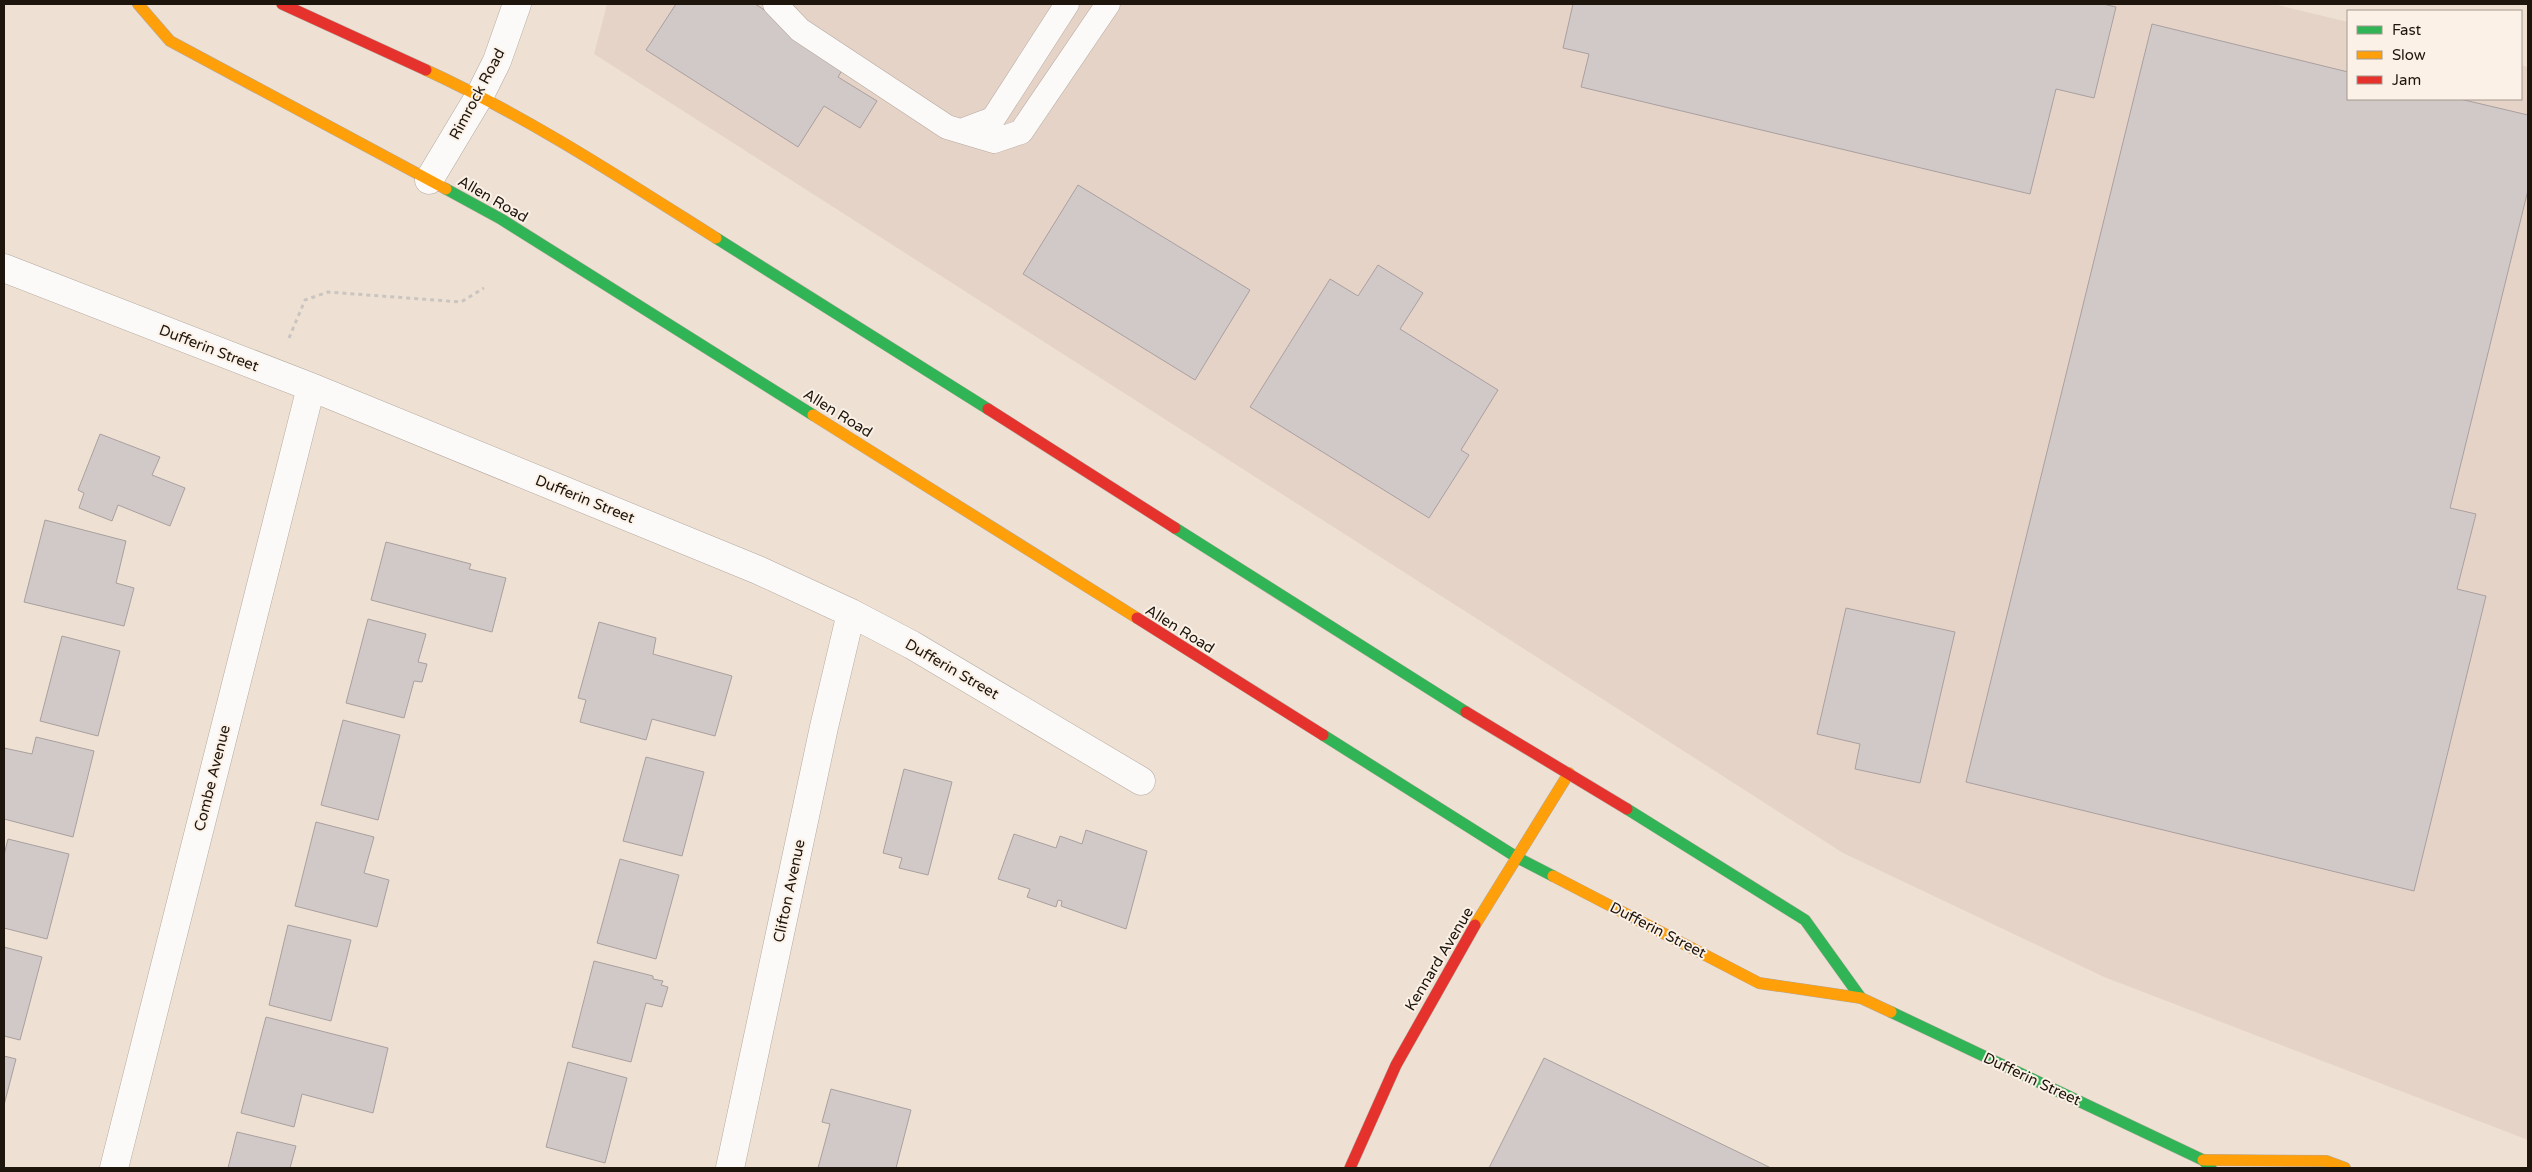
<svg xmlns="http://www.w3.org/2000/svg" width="2532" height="1172" viewBox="0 0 2532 1172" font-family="'Varela Round',sans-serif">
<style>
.commercial{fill:#e6d3c8}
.building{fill:#d1c8c8;stroke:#a9a09f}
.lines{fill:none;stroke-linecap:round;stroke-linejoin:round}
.lane-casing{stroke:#b4a99f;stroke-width:25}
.street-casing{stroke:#b4a99f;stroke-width:29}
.fast-casing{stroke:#b4a99f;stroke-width:12}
.slow-casing{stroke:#b4a99f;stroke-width:12}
.jam-casing{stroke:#b4a99f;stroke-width:12}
.path{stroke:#cac5c0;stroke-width:3;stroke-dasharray:4 4;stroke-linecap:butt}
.lane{stroke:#fcfaf8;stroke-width:24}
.street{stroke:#fcfaf8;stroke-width:28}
.fast{stroke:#30b455;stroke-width:11}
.slow{stroke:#ff9f0a;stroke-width:11}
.jam{stroke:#e5322d;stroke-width:11}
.labels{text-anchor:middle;stroke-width:4;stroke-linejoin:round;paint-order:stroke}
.street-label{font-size:15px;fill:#1e150c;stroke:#fbf1e7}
</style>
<rect width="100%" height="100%" fill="#eee1d3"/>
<path class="commercial" d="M 607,4 L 2274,4 L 2348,22 L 2348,99 L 2521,99 L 2521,65 L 2528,67 L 2528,1140 L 2104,977 L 1843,853 L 594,54 Z"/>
<path class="building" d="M 676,4 L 755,4 L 847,62 L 838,77 L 877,101 L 860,128 L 824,106 L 798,147 L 646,50 Z
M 1573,4 L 2103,4 L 2116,7 L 2094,98 L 2056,89 L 2030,194 L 1581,87 L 1589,54 L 1563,48 Z
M 2152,24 L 2348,72 L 2348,99 L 2460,99 L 2528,115 L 2528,190 L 2450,508 L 2476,514 L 2457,589 L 2486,596 L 2414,891 L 1966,782 Z
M 1078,185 L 1250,290 L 1195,380 L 1023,274 Z
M 1378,265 L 1423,293 L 1400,329 L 1498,390 L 1461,450 L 1469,455 L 1429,518 L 1250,407 L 1330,279 L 1358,296 Z
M 100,434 L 160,457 L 152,475 L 185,488 L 170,526 L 118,505 L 112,521 L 79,508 L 84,493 L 78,490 Z
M 45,520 L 126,541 L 116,583 L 134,588 L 124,626 L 24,602 Z
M 386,542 L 471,564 L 469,569 L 506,578 L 492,632 L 371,600 Z
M 1846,608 L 1955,632 L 1920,783 L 1855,769 L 1860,744 L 1817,734 Z
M 368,619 L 426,634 L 418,662 L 427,664 L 422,682 L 414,681 L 404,718 L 346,703 Z
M 599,622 L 656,638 L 653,654 L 732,676 L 715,736 L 652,719 L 646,740 L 580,722 L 586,700 L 578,698 Z
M 62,636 L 120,651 L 98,736 L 40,721 Z
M 343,720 L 400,735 L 378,820 L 321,805 Z
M 36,737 L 94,751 L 73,837 L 4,819 L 4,748 L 32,754 Z
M 646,757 L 704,772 L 682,856 L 623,841 Z
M 904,769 L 952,782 L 928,875 L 899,868 L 902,858 L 883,853 Z
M 316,822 L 374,837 L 364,873 L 389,880 L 377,927 L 295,906 Z
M 1086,830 L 1147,851 L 1126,929 L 1061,906 L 1062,901 L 1058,900 L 1056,907 L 1027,897 L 1030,889 L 998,879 L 1014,834 L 1056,848 L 1060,836 L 1082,844 Z
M 8,839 L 69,854 L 47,939 L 4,928 L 4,855 Z
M 620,859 L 679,875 L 656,959 L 597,943 Z
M 288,925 L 351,940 L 331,1021 L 269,1005 Z
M 4,947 L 42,957 L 20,1040 L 4,1036 Z
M 594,961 L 653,976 L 653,979 L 663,981 L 661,985 L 668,987 L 662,1007 L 646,1003 L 631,1062 L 572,1047 Z
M 266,1017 L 388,1048 L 373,1113 L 302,1094 L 294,1127 L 241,1113 Z
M 4,1056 L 16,1059 L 4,1105 Z
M 1544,1058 L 1771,1168 L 1489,1168 Z
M 568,1062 L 627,1078 L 605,1163 L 546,1147 Z
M 831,1089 L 911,1110 L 896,1168 L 818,1168 L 830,1124 L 822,1122 Z
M 237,1132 L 296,1146 L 290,1168 L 228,1168 Z"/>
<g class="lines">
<g class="lane-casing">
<path id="lane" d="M 775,4 L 800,30 L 947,127 L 994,141 L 1021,132 L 1108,4
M 961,131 L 993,119 L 1067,4"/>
</g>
<g class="street-casing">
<path id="street" d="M 429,180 L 480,95 L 497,61 L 517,4
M 4,268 L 311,387 L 758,570 L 851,613 L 912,645 L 1141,781
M 114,1168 L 311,387
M 730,1168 L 824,727 L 851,613"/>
</g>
<g class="fast-casing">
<path id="fast" d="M 446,189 L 501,219 L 813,415
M 716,238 L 988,409
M 1175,528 L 1466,712
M 1323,735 L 1518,858 L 1553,876
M 1627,809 L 1805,920 L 1861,998
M 1891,1012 L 2203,1160 L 2211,1168"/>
</g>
<g class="slow-casing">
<path id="slow" d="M 138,4 L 170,41 L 446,189
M 426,70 C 528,117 621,178 716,238
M 813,415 L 1137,618
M 1553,876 L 1759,983 L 1861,998 L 1891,1012
M 1475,925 L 1569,773
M 2203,1160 L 2326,1161 L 2345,1168"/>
</g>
<g class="jam-casing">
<path id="jam" d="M 282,4 L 426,70
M 988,409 L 1175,528
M 1137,618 L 1323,735
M 1466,712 L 1627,809
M 1350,1168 L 1396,1065 L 1475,925"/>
</g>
<path class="path" d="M 289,338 L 305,300 L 328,292 L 461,302 L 484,288"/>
<use href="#lane" class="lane"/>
<use href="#street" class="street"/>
<use href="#fast" class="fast"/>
<use href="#slow" class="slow"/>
<use href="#jam" class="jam"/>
</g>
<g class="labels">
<g class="street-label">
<text transform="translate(477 94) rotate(-62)" y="5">Rimrock Road</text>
<text transform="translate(493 199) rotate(30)" y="5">Allen Road</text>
<text transform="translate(209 348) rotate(21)" y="5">Dufferin Street</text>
<text transform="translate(838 413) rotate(32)" y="5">Allen Road</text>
<text transform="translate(585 499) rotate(22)" y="5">Dufferin Street</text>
<text transform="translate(1180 629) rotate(32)" y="5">Allen Road</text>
<text transform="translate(952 669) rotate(30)" y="5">Dufferin Street</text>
<text transform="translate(212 778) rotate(-76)" y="5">Combe Avenue</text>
<text transform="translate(789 891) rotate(-78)" y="5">Clifton Avenue</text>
<text transform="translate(1658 930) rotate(27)" y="5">Dufferin Street</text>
<text transform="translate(1439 959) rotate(-59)" y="5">Kennard Avenue</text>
<text transform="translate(2032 1079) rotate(25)" y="5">Dufferin Street</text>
</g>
</g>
<rect width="2532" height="1172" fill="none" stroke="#1e150c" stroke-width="10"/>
<rect x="2347" y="10" width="175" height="90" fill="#fbf1e7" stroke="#a3998f"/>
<rect x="2357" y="26" width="25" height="8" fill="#30b455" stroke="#a3998f"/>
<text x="2392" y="35" font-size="15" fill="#1e150c">Fast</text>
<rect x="2357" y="51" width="25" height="8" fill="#ff9f0a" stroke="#a3998f"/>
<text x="2392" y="60" font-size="15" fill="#1e150c">Slow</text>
<rect x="2357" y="76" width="25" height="8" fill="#e5322d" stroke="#a3998f"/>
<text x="2392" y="85" font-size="15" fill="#1e150c">Jam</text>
</svg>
